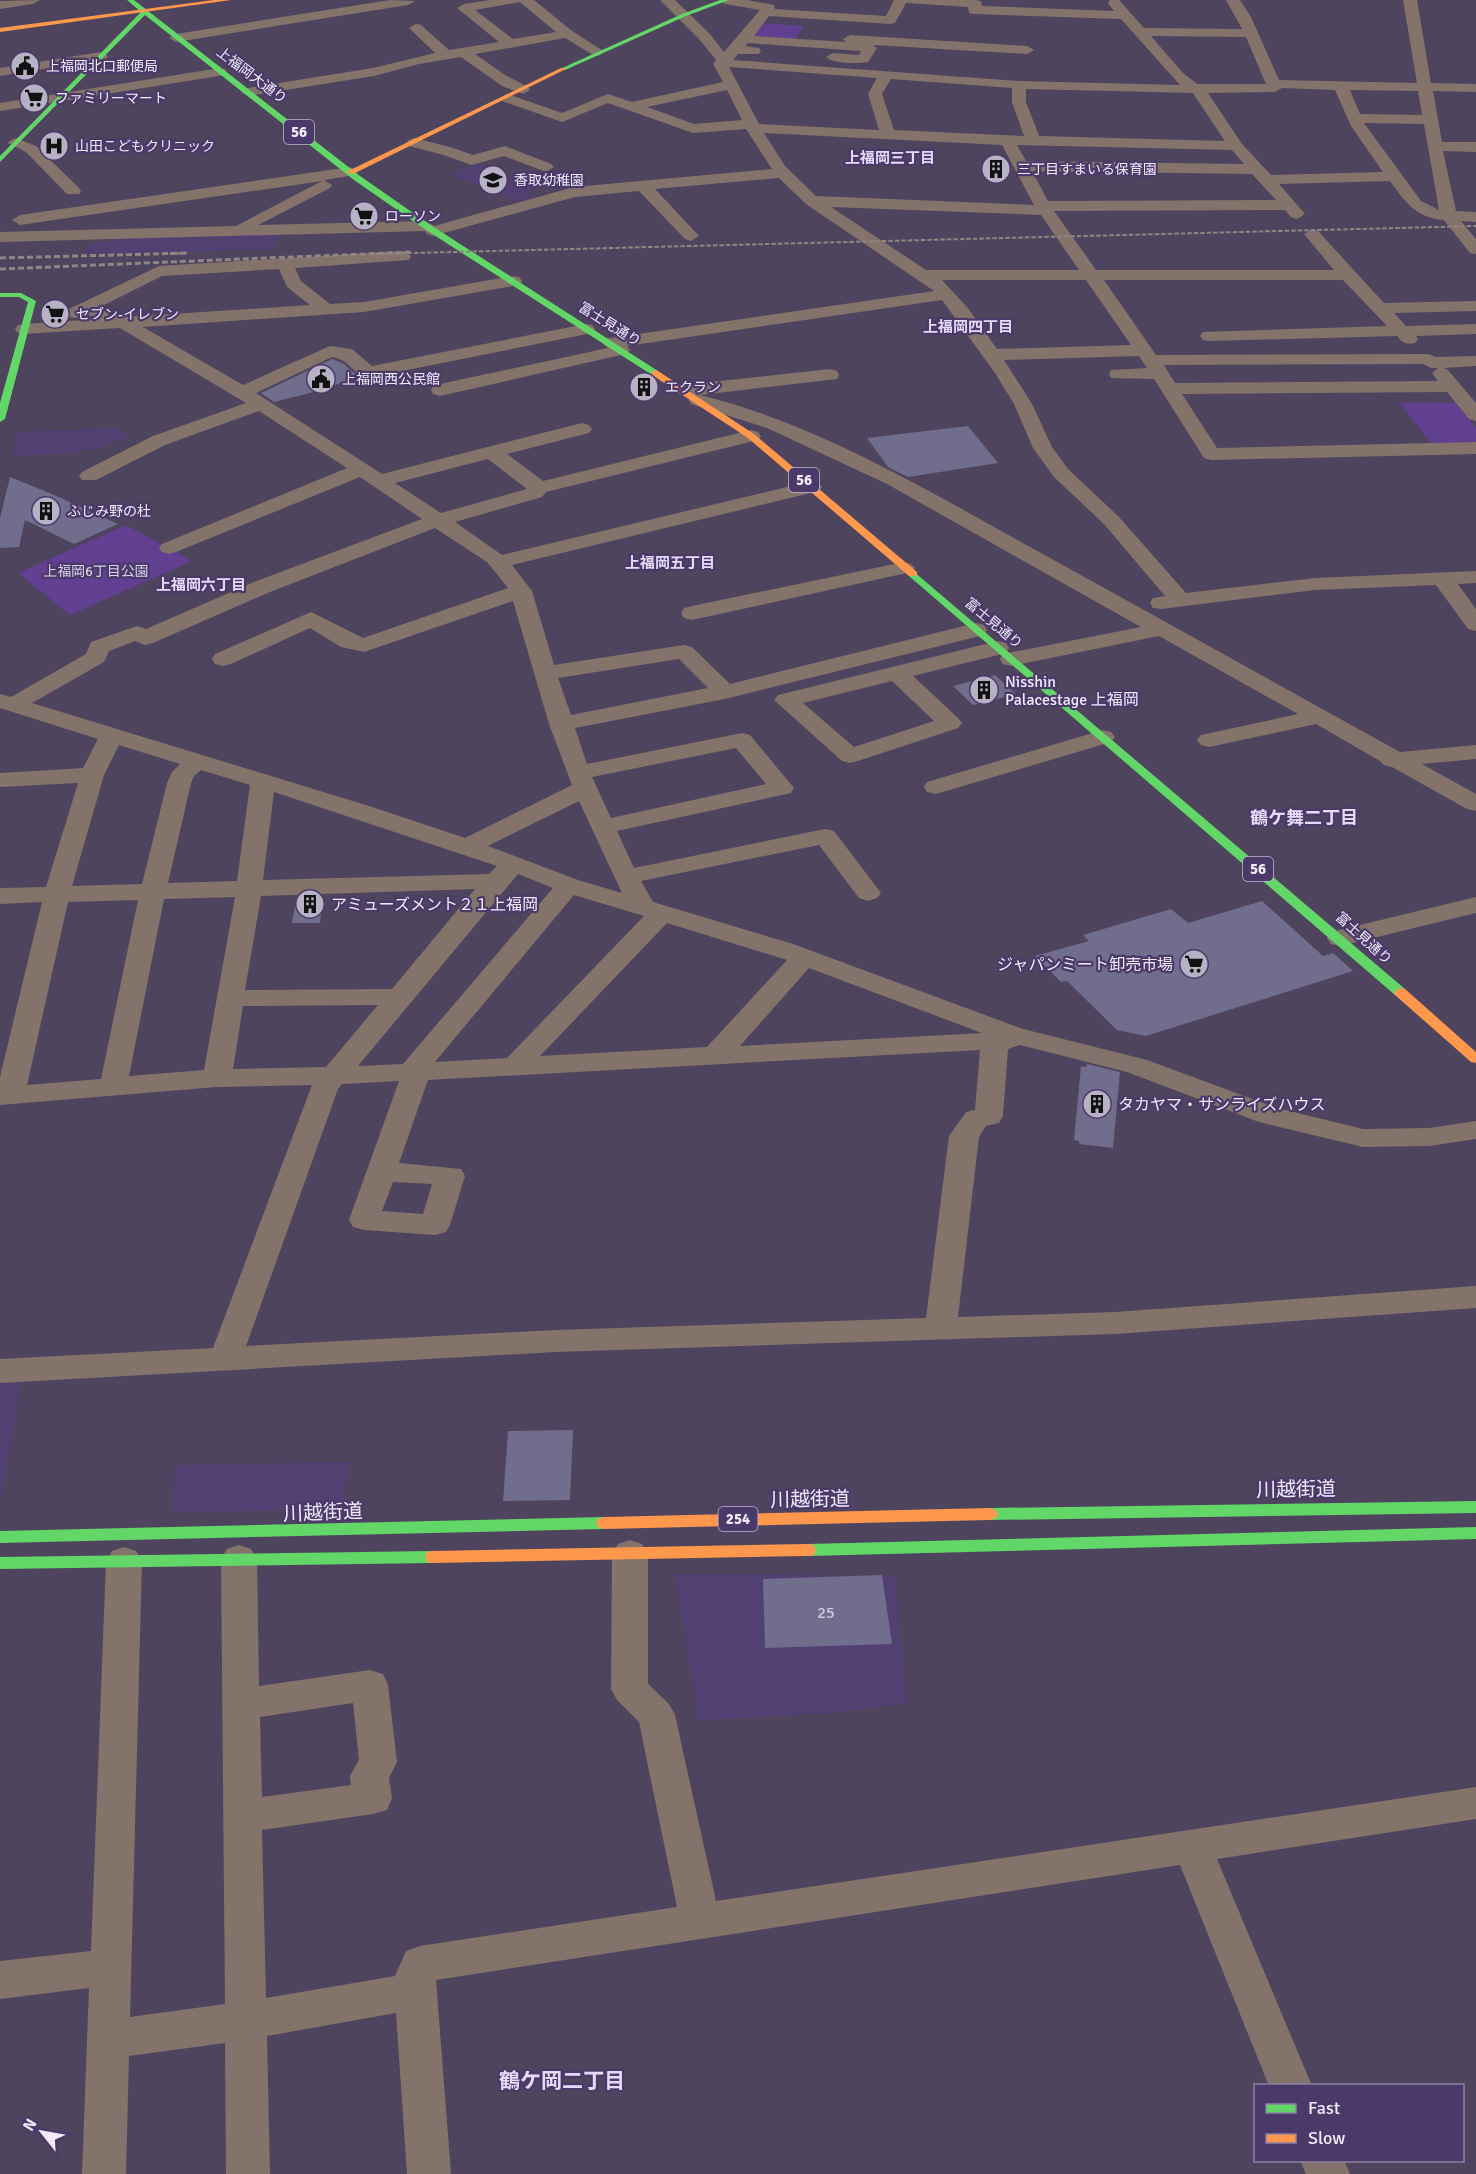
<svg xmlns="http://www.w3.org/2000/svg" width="1476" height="2174" viewBox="0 0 1476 2174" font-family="Signika,'Noto Sans JP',sans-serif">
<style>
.built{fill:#524072}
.green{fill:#613f91}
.building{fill:#716d8d}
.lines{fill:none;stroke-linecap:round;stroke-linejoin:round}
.street{fill:#84736b;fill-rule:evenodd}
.fast{fill:#63d668;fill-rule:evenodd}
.slow{fill:#ff974d;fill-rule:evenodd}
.rail-far1{stroke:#908583;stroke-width:2;stroke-dasharray:4.5 2;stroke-linecap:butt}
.rail{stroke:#908583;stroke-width:3;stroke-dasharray:6 3;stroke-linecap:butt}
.labels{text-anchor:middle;stroke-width:4.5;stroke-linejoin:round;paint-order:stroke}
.far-poi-label{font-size:14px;fill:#f0ebfc;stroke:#4b3969;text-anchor:start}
.far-street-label{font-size:14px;fill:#f0ebfc;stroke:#4b3969}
.far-park-label{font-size:14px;fill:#dad2ed;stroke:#4b3969}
.shield{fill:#4b3969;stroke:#beb6d0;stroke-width:1.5}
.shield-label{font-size:15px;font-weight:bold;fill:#f0ebfc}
.far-neighbourhood-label{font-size:15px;font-weight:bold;fill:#e5dafc;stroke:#4b3969}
.poi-label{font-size:16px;fill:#f0ebfc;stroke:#4b3969;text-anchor:start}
.near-number-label{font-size:16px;fill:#d0cce0}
.neighbourhood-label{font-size:18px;font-weight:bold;fill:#e5dafc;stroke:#4b3969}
.near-street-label{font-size:20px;fill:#f0ebfc;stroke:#4b3969}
.near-neighbourhood-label{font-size:21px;font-weight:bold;fill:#e5dafc;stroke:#4b3969}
</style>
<rect width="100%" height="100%" fill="#4e445e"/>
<path class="built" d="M 478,164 L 537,187 L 527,194 L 538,201 L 523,204 L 450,174 Z
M 278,234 L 275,249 L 84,255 L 89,244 L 133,238 Z
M 115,428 L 131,436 L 90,451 L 85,449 L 73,453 L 13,456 L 17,432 Z
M 22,1377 L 0,1506 L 0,1378 Z
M 349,1462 L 342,1510 L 171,1512 L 176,1465 Z
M 675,1574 L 895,1576 L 907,1704 L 831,1713 L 699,1720 Z"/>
<path class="green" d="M 761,23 L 802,26 L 804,27 L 795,40 L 751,37 Z
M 1399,403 L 1456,403 L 1476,428 L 1476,444 L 1433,445 Z
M 126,525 L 192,561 L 70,615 L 18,573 Z"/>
<path class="building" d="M 332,359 L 344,364 L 359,377 L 310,393 L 274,402 L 261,393 Z
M 968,426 L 998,463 L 908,477 L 888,467 L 867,438 Z
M 10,477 L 52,494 L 118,524 L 74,544 L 25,520 L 19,547 L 0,548 L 0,518 Z
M 995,675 L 1016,694 L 973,705 L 953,686 Z
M 323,900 L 320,923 L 292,923 L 296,901 Z
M 1262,901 L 1323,956 L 1333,953 L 1353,971 L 1146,1036 L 1117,1030 L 1067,981 L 1061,982 L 1035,956 L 1089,941 L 1083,935 L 1171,909 L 1188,923 Z
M 1087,1064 L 1120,1072 L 1113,1148 L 1079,1144 L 1079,1141 L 1074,1140 L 1081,1066 L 1086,1067 Z
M 573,1430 L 570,1500 L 503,1501 L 508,1431 Z
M 882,1575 L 892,1644 L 765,1648 L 763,1579 Z"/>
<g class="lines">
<path class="street" d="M 40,0 L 33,4 L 0,9 L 0,1 Z
M 390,0 L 415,1 L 408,5 L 176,42 L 169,38 L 176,34 Z
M 490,0 L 534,0 L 572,31 L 605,52 L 598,56 L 593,55 L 565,38 L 475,54 L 505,75 L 528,87 L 530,90 L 523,94 L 502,86 L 461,57 L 419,64 L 374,76 L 248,96 L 241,92 L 248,88 L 373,68 L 435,53 L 409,28 L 416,24 L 421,25 L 449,50 L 499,42 L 457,8 L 464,4 ZM 520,2 L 521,3 L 556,32 L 513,39 L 475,10 Z
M 660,0 L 675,0 L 709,33 L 724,52 L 760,10 L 725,4 L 718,0 L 747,0 L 774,5 L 775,9 L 886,16 L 894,0 L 975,0 L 981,1 L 982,6 L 1114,11 L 1108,3 L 1110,0 L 1119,0 L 1144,28 L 1242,29 L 1226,0 L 1240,0 L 1251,17 L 1279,80 L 1417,83 L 1403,0 L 1417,0 L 1431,83 L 1476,84 L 1476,92 L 1433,91 L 1442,142 L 1476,142 L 1476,152 L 1443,151 L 1456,211 L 1476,212 L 1476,222 L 1461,221 L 1476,239 L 1476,254 L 1470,253 L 1444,220 C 1416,218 1405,202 1390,181 L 1279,184 L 1305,214 L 1297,219 L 1291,217 L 1285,210 L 1054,211 L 1096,270 L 1334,270 L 1304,234 L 1312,229 L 1318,231 L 1384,303 L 1476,301 L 1476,311 L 1394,313 L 1406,326 L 1476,324 L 1476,334 L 1416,336 L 1418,339 L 1415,343 C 1406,345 1403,343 1397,336 L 1209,341 L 1203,340 L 1200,336 L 1203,332 L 1387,326 L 1343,280 L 1104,280 L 1156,355 L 1428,354 L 1436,357 L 1476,356 L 1476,366 L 1443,368 L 1447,369 L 1476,403 L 1476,421 L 1469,419 L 1447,392 L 1182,394 L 1217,448 L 1476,442 L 1476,454 L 1211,460 L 1204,458 L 1154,379 L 1111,378 L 1109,374 L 1111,370 L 1147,368 L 1139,356 L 1004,360 L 1032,404 L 1052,447 L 1068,469 L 1118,516 L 1186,593 L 1315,578 L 1476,571 L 1476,583 L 1458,584 L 1476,609 L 1476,631 L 1468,629 L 1436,585 L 1315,590 L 1161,609 L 1153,608 L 1150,603 L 1153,598 L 1165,596 L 1104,524 L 1054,477 L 1033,448 L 1014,404 L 995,373 L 942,300 L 627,346 L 630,350 L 627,354 L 621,355 L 440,396 L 433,394 L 431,390 L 433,386 L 440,384 L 608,348 L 602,343 L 605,339 L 611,338 L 934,291 L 806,204 L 779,178 L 655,189 L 699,236 L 691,241 L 685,239 L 639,191 L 575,197 L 433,236 L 427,234 L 425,231 L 0,242 L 0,232 L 236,226 L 322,181 L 20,225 L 12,220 L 20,215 L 350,167 L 358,172 L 355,175 L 324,180 L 332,185 L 330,188 L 258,225 L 426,221 L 434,226 L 574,187 L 772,169 L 746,129 L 693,133 L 608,103 L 562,122 L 502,101 L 500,98 L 507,94 L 562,113 L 608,94 L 632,102 L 723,82 L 713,64 L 716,60 L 699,39 ZM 906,3 L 968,7 L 969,13 L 974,14 L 1121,19 L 1180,85 L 1019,81 L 733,60 L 738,54 L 759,54 L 761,51 L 759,48 L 745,46 L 748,43 L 861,51 L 859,55 L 833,53 L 826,57 C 834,64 857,64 868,62 L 877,48 L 873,45 L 1027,54 L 1034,50 L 1027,46 L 850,35 L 843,39 L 846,42 L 754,36 L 769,16 L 890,24 L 895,23 ZM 1151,36 L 1246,37 L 1266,84 L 1197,84 L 1182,72 ZM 729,67 L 877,78 L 868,94 L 879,130 L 759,124 ZM 891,79 L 1012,88 L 1012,102 L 1024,136 L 894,130 L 882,94 ZM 1282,88 L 1335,90 L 1351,126 L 1383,172 L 1271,175 L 1242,144 L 1208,93 L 1275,92 ZM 1026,89 L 1193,93 L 1225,141 L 1039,136 L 1026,102 ZM 727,90 L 742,120 L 694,124 L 647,107 ZM 1350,90 L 1418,91 L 1422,115 L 1360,114 ZM 1364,123 L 1424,124 L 1439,210 L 1421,201 ZM 764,133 L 1002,145 L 1034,205 L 816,196 L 785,166 ZM 1017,145 L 1232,150 L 1244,164 L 1026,161 ZM 1032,171 L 1252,174 L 1276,200 L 1048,201 ZM 831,207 L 1041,215 L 1079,270 L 926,270 ZM 942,280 L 1086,280 L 1131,345 L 997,349 L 967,307 ZM 1423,364 L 1431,368 L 1438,368 L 1432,373 L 1438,381 L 1175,383 L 1164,365 Z
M 101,52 L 108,56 L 106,59 L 0,76 L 0,68 Z
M 220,68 L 225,69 L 227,72 L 225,75 L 0,111 L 0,103 Z
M 16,138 L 36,146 L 79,188 L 81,191 L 79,194 L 67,194 L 26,152 L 8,143 L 11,140 Z
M 414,138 L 450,147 L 473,155 L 505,146 L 551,164 L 554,167 L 546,172 L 504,156 L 472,165 L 440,154 L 409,146 L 406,143 L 409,140 Z
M 403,251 L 411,256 L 409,260 L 295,268 L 301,281 L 330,304 L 364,302 L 513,276 L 519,277 L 522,281 L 519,285 L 513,286 L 364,312 L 143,327 L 243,385 L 330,346 L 352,349 L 372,366 L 586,324 L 592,325 L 595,329 L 592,333 L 382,375 L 384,378 L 382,382 C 361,387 352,359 332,357 L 256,393 L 382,474 L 582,423 L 589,425 L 592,429 L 589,433 L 507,454 L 543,481 L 751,430 L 758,432 L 761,436 L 758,440 L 546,492 L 542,497 L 455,522 L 502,555 L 812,481 L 819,483 L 822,487 L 819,491 L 512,565 L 532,591 L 554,665 L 684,645 L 692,647 L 730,684 L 976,623 L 984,625 L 987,630 L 984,635 L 725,699 L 575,728 L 587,764 L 742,733 L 750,735 L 794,788 L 791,793 L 782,795 L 617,831 L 634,868 L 825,829 L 834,831 L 881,893 L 877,898 L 868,901 L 859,898 L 819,845 L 641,881 L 653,902 L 793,944 L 1023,1029 L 1147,1060 L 1277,1108 L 1363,1129 L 1429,1128 L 1476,1121 L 1476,1139 L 1429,1146 L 1363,1147 L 1259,1122 L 1127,1072 L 1020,1045 L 1008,1049 L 1003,1116 L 999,1123 L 986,1126 L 979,1137 L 958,1317 L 1115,1312 L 1476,1286 L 1476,1308 L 1115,1334 L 555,1352 L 0,1383 L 0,1359 L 213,1348 L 312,1085 L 217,1087 L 0,1105 L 0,1077 L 42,902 L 0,904 L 0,888 L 46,887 L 78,783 L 0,787 L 0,773 L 83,768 L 98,739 L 0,708 L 0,694 L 11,697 L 86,654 L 91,642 L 137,626 L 146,629 L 254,582 L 422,519 L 360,477 L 176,552 L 169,554 L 162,552 L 159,548 L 162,544 L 347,468 L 259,411 L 165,445 L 96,480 L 82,480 L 79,476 L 82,472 L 153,436 L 246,403 L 120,328 L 24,334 L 18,333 L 15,329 L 18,325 L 24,324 L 98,319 L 86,314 L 75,318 L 69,317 L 66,313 L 69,309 L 159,266 ZM 279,269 L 287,287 L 310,305 L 125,317 L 100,307 L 162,276 ZM 488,459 L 527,489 L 441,513 L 395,483 ZM 435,528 L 487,562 L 508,588 L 363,638 L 311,612 L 215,654 L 212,659 L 215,664 L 223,666 L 231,664 L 310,628 L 341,647 L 364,652 L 513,601 L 549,724 L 572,785 L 465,838 L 369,806 L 32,703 L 104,662 L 109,651 L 135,641 L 145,645 L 153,643 L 270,592 ZM 679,659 L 708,688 L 571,715 L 558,678 ZM 119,745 L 180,764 L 172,772 L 167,783 L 142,884 L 72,886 L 104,775 ZM 736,748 L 766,784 L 611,818 L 592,777 ZM 201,770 L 250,785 L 237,881 L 168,883 L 191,783 L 194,776 ZM 274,792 L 497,866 L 489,874 L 263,880 ZM 579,801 L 622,893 L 578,880 L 488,846 ZM 518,874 L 553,888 L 403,1064 L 358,1066 ZM 475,889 L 392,989 L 245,990 L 261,896 ZM 574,895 L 644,916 L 507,1058 L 435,1062 ZM 235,897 L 204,1070 L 129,1076 L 164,899 ZM 138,900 L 101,1079 L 27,1085 L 68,902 ZM 667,923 L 787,960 L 707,1047 L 540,1056 ZM 809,968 L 982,1033 L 740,1046 ZM 378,1005 L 326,1067 L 233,1069 L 243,1006 ZM 980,1050 L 975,1110 L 966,1112 L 949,1136 L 926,1318 L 555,1330 L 246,1346 L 338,1089 L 342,1084 L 399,1081 L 349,1220 L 353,1227 L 364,1230 L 435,1235 L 446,1232 L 450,1225 L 465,1176 L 461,1169 L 399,1163 L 428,1080 ZM 393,1182 L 432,1184 L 423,1214 L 382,1211 Z
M 830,369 L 837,371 L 839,375 L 837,379 L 700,395 C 818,424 925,489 1032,548 C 1155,616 1277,684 1400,752 L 1476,745 L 1476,759 L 1422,764 L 1476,794 L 1476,811 L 1467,809 L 1392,767 L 1384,765 L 1380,761 L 1316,724 L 1209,747 L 1201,745 L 1197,740 L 1201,735 L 1298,714 L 1159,636 L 1011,666 L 1003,664 L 1000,659 L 1003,654 L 1141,627 L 887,484 L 767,428 L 691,404 L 689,400 L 694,395 L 685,394 L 683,390 L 685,386 L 692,384 Z
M 904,562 L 911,564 L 915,568 L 911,572 L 692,620 L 684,618 L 681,613 L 684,608 L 692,606 Z
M 998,641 L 1006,643 L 1009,648 L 1006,653 L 913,676 L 958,718 L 962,723 L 958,728 L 858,761 L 850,763 L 842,761 L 774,700 L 778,695 ZM 892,681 L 934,721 L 854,747 L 803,703 Z
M 1103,730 L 1111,732 L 1115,737 L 1111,742 L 936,794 L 927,792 L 924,787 L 927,782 Z
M 1476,897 L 1476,913 L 1340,946 L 1331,944 L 1327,938 L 1331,932 Z
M 630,1540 L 642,1544 L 648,1554 L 648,1684 L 669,1704 L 675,1715 L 716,1901 L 1476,1787 L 1476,1819 L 1217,1859 L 1312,2086 L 1269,2086 L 1180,1865 L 436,1980 L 451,2174 L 407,2174 L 396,2013 L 267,2036 L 270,2174 L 226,2174 L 225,2043 L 129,2056 L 126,2174 L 82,2174 L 89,1988 L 0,1999 L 0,1961 L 91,1951 L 106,1561 L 112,1551 L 124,1547 L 136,1551 L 142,1561 L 130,2017 L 225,2004 L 221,1559 L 227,1549 L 239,1545 L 251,1549 L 257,1559 L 259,1686 L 370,1670 L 383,1674 L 388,1685 L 397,1762 L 389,1778 L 392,1798 L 387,1810 L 373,1814 L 262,1830 L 266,1998 L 395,1976 L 406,1951 L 420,1946 L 677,1907 L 639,1722 L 617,1700 L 611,1689 L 612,1554 L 618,1544 ZM 353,1703 L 359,1760 L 350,1776 L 351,1785 L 262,1797 L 260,1717 Z
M 1300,2160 L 1344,2160 L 1350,2174 L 1306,2174 Z"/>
<path class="fast" d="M 127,0 L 134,0 L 360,176 L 429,224 L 658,371 L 658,375 L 652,375 L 423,228 L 354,180 L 145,15 L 0,162 L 0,156 L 141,12 Z
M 720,0 L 729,0 L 686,16 L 565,70 L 560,69 L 682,14 Z
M 0,293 L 21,293 L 36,301 L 5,419 L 0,422 L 0,403 L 28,302 L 19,297 L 0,297 Z
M 913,571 L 1405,989 L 1406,992 L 1405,995 L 1395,995 L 909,576 L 908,574 Z
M 1476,1501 L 1476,1513 L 990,1520 L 984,1518 L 982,1514 L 984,1510 L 990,1508 Z
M 604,1517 L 610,1519 L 612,1523 L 610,1527 L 604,1529 L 0,1543 L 0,1531 Z
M 1476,1527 L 1476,1539 L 808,1556 L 802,1555 L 800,1550 L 802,1545 L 808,1544 Z
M 433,1551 L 439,1552 L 441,1557 L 439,1562 L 433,1563 L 0,1569 L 0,1557 Z"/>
<path class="slow" d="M 214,0 L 231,0 L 0,32 L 0,28 Z
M 561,68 L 566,69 L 353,174 L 346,172 Z
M 652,371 L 658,371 L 754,434 L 917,572 L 917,576 L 909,576 L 748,438 L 652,375 Z
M 1400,988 L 1405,989 L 1476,1052 L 1476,1063 L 1471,1062 L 1395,995 L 1394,992 Z
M 990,1508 L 996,1510 L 998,1514 L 996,1518 L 990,1520 L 604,1529 L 598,1527 L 596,1523 L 598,1519 L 604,1517 Z
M 808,1544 L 814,1545 L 816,1550 L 814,1555 L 808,1556 L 433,1563 L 427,1562 L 425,1557 L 427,1552 L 433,1551 Z"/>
<path class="rail-far1" d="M 163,254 L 189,253
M 375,254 L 1476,226"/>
<path class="rail" d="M 0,258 L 189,253
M 0,269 L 412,252"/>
</g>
<defs>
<g id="civic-disc" transform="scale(1.5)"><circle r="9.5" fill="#b7b1c5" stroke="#4b3969"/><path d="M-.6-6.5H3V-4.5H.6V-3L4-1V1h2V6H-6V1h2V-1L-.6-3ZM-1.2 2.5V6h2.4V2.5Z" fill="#111"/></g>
<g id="supermarket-disc" transform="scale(1.5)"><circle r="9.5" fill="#b7b1c5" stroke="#4b3969"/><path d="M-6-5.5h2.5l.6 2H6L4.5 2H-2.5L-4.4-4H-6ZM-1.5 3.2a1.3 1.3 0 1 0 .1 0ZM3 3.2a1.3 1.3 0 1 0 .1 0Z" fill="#111"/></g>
<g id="hospital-disc" transform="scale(1.5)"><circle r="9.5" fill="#b7b1c5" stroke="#4b3969"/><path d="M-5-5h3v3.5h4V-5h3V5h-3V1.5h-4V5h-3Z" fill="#111"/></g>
<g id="building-disc" transform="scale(1.5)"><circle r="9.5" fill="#b7b1c5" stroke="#4b3969"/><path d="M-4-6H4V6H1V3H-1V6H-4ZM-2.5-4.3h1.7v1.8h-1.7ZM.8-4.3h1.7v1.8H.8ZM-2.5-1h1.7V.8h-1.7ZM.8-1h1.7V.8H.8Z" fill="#111"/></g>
<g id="school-disc" transform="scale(1.5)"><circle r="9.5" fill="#b7b1c5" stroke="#4b3969"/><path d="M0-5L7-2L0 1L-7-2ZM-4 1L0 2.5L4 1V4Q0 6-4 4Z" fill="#111"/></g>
</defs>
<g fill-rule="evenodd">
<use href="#civic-disc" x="25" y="66"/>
<use href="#supermarket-disc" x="34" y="98"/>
<use href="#hospital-disc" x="54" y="146"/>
<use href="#building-disc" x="996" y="169"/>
<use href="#school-disc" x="493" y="180"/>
<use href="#supermarket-disc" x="364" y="216"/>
<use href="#supermarket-disc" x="55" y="314"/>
<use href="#civic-disc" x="321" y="379"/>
<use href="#building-disc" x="644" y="387"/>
<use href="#building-disc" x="46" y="511"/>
<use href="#building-disc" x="984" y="690"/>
<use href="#building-disc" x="310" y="904"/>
<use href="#supermarket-disc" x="1194" y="964"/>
<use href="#building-disc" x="1097" y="1104"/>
</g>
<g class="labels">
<g class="far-poi-label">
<text x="46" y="71">上福岡北口郵便局</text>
<text x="55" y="103">ファミリーマート</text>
<text x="75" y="151">山田こどもクリニック</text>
<text x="1017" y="174">三丁目すまいる保育園</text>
<text x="514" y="185">香取幼稚園</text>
<text x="385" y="221">ローソン</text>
<text x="76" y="319">セブン-イレブン</text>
<text x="342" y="384">上福岡西公民館</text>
<text x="665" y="392">エクラン</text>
<text x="67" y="516">ふじみ野の杜</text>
</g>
<g class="far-street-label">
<text transform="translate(252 75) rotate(37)" y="5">上福岡大通り</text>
<text transform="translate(610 324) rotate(32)" y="5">富士見通り</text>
<text transform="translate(994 623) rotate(40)" y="5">富士見通り</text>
<text transform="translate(1364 938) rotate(42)" y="5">富士見通り</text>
</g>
<g class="far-park-label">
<text x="96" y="576">上福岡6丁目公園</text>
</g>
<g class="shield">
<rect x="284" y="120" width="30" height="24" rx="4.5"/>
<rect x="789" y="468" width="30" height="24" rx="4.5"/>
<rect x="1243" y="857" width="30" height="24" rx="4.5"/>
<rect x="718.5" y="1507" width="39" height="24" rx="4.5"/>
</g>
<g class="shield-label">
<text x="299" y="137">56</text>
<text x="804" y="485">56</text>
<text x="1258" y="874">56</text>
<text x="738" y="1524">254</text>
</g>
<g class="far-neighbourhood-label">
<text x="890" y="163">上福岡三丁目</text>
<text x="968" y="332">上福岡四丁目</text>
<text x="670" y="568">上福岡五丁目</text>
<text x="201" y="590">上福岡六丁目</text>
</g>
<g class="poi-label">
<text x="1005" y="687">Nisshin<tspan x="1005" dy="18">Palacestage 上福岡</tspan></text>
<text x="331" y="910">アミューズメント２１上福岡</text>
<text x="1173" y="970" text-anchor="end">ジャパンミート卸売市場</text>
<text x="1118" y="1110">タカヤマ・サンライズハウス</text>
</g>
<g class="near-number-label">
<text x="826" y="1618">25</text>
</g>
<g class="neighbourhood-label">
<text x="1304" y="824">鶴ケ舞二丁目</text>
</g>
<g class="near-street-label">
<text transform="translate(1296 1489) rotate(-1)" y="7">川越街道</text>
<text transform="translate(810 1499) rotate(-1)" y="7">川越街道</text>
<text transform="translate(323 1512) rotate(-2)" y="7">川越街道</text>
</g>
<g class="near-neighbourhood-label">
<text x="562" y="2088">鶴ケ岡二丁目</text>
</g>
</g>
<rect x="1254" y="2084" width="210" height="78" fill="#4b3969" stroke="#8d80a4" stroke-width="1.5"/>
<rect x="1266" y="2104" width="30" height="9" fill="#63d668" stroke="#8d80a4" stroke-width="1.5"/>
<text x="1308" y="2114" font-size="18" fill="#f0ebfc">Fast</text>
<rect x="1266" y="2134" width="30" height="9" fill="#ff974d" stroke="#8d80a4" stroke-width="1.5"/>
<text x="1308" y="2144" font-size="18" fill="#f0ebfc">Slow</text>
<g transform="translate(42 2132) rotate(301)" stroke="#4b3969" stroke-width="4.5" paint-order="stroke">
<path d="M0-4.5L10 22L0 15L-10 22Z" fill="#f0ebfc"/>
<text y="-9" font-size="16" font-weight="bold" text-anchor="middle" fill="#f0ebfc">N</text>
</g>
</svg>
